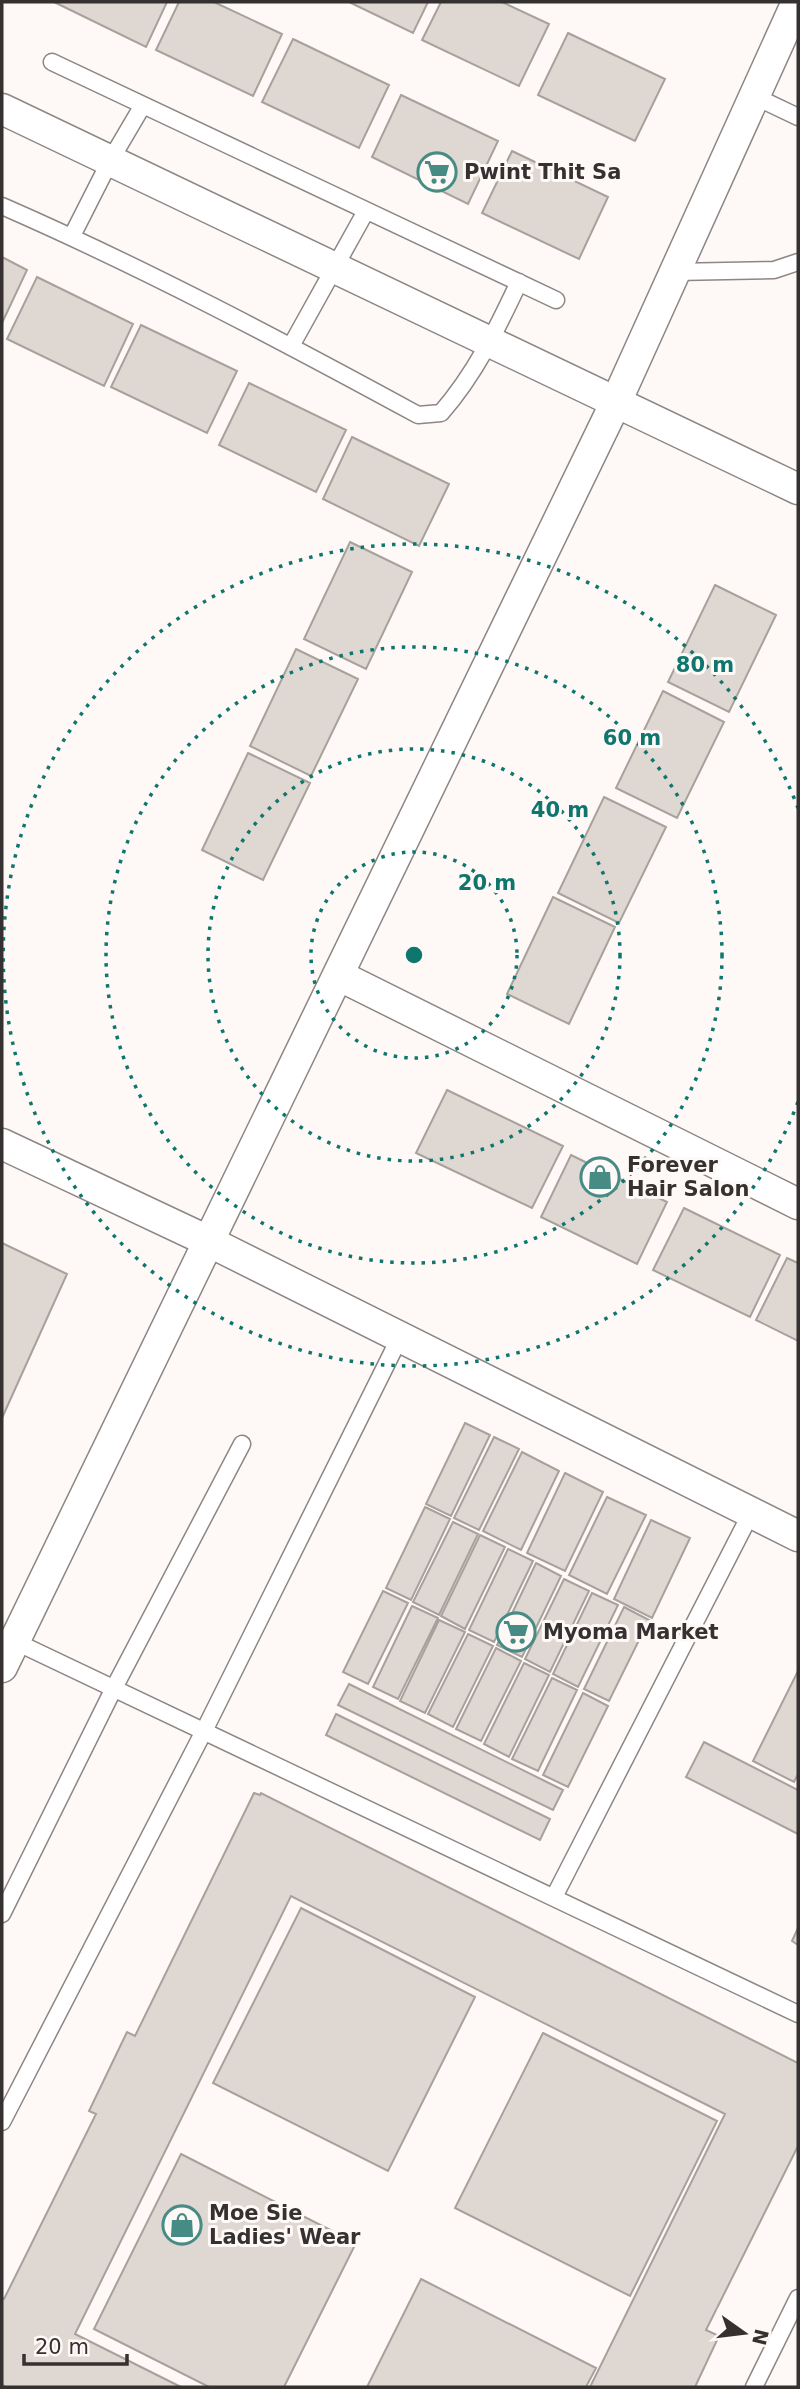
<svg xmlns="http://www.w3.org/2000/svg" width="800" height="2389" viewBox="0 0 800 2389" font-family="'DejaVu Sans',sans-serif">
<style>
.building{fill:#ded7d2;stroke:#a7a19b;stroke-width:2}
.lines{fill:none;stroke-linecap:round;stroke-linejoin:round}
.service-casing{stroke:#8e8684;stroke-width:19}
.minor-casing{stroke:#8e8684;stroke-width:33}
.service{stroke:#fff;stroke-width:16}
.minor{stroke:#fff;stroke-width:30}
.ring{fill:none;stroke:#0f766e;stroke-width:3.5;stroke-dasharray:3.5 7}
.labels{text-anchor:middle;stroke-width:6;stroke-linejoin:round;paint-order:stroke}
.poi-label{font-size:21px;font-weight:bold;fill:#343130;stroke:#fef8f7;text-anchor:start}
.centre{fill:#0f766e;stroke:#fef8f7;stroke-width:3.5}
.ring-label{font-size:21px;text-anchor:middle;font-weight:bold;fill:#0f766e;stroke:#fef8f7;stroke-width:6;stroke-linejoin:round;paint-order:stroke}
</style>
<rect width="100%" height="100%" fill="#fef8f7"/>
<path class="building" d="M 54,2 L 167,2 L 146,47 Z
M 179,2 L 214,2 L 282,34 L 253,96 L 156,50 Z
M 349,2 L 428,2 L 413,33 Z
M 441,2 L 502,2 L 549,24 L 519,86 L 422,40 Z
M 568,33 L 665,79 L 635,141 L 538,95 Z
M 293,39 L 389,85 L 359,148 L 262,102 Z
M 401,95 L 498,141 L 468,204 L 372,157 Z
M 512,151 L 608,197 L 579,259 L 482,213 Z
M 2,257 L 27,270 L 2,323 Z
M 37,277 L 133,324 L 104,386 L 7,339 Z
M 141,325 L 237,371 L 207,433 L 111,387 Z
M 249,383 L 346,430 L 316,492 L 219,445 Z
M 352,437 L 449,484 L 419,546 L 323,499 Z
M 350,542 L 412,572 L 366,669 L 304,639 Z
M 715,585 L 776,615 L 729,712 L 668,682 Z
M 296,649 L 358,679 L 311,776 L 250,746 Z
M 663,691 L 724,722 L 677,818 L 616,788 Z
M 248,753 L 310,783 L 263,880 L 202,850 Z
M 604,797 L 666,827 L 619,923 L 558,893 Z
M 553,897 L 615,927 L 569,1024 L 507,994 Z
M 447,1090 L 563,1146 L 532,1208 L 416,1153 Z
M 571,1155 L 667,1202 L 637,1264 L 541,1217 Z
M 684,1208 L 780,1255 L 750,1317 L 653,1270 Z
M 2,1243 L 67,1274 L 2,1418 Z
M 787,1258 L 798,1263 L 798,1341 L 756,1320 Z
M 465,1423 L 490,1435 L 451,1516 L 426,1504 Z
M 494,1437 L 519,1449 L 479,1530 L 454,1518 Z
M 522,1452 L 559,1471 L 521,1550 L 483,1531 Z
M 565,1473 L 603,1492 L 565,1571 L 527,1553 Z
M 607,1497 L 646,1515 L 607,1594 L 569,1575 Z
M 425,1507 L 450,1519 L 411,1600 L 386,1588 Z
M 651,1520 L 690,1538 L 652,1618 L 614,1599 Z
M 453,1522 L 478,1534 L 439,1615 L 413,1602 Z
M 480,1535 L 505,1547 L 465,1629 L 441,1616 Z
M 508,1549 L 533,1561 L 494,1642 L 469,1630 Z
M 536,1563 L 561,1576 L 522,1657 L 497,1645 Z
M 564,1579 L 589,1591 L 550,1672 L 525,1659 Z
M 383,1591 L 408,1603 L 368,1684 L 343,1672 Z
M 592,1593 L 618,1605 L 578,1687 L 553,1674 Z
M 412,1606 L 438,1618 L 398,1699 L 373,1687 Z
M 624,1607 L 649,1620 L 609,1701 L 584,1689 Z
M 439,1620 L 465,1632 L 425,1713 L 400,1701 Z
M 468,1634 L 493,1646 L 453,1727 L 428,1714 Z
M 496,1648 L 521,1661 L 481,1741 L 456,1729 Z
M 524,1663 L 549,1675 L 509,1757 L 484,1744 Z
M 798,1671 L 798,1774 L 794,1782 L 753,1761 Z
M 552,1678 L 577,1690 L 538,1771 L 512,1759 Z
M 349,1684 L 563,1790 L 553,1810 L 338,1705 Z
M 583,1693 L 608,1706 L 568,1787 L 543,1775 Z
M 336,1714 L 550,1819 L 540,1840 L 326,1735 Z
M 704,1742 L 798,1790 L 798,1834 L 686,1777 Z
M 254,1793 L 260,1795 L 261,1793 L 798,2063 L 798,2146 L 706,2330 L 719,2336 L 695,2387 L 590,2387 L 725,2114 L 291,1896 L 75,2334 L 181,2387 L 6,2387 L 2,2385 L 2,2298 L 4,2299 L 96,2114 L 89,2111 L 127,2032 L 135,2036 Z
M 254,1793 L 260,1795 L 261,1793 L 798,2063 L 798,2146 L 706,2330 L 719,2336 L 695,2387 L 590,2387 L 725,2114 L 291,1896 L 75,2334 L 181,2387 L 6,2387 L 2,2385 L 2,2298 L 4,2299 L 96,2114 L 89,2111 L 127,2032 L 135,2036 Z
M 301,1908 L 475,1997 L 388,2171 L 213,2083 Z
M 301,1908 L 475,1997 L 388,2171 L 213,2083 Z
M 798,1928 L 798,1945 L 792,1941 Z
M 543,2033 L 717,2121 L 630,2296 L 455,2208 Z
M 543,2033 L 717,2121 L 630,2296 L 455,2208 Z
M 181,2154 L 356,2243 L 284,2387 L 209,2387 L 94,2329 Z
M 181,2154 L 356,2243 L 284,2387 L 209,2387 L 94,2329 Z
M 421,2279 L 596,2368 L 586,2387 L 367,2387 Z
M 421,2279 L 596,2368 L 586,2387 L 367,2387 Z"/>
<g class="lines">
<g class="service-casing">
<path id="service" d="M 52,62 L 556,300
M 754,96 L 798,117
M 2,206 C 144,268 282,341 418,415 L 441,413 C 475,374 497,329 519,282
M 72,236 L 110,161 L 143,105
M 675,272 L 774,270 L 798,262
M 291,346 L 366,211
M 14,1641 L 798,2014
M 554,1897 L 751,1513
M 2,1914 L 114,1688 L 242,1444
M 2,2122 L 204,1731 L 400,1337
M 754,2387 L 798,2298"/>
</g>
<g class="minor-casing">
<path id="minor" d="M 2,109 L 798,489
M 338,975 L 798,1204
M 2,1144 L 208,1241 L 798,1536
M 2,1667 L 616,402 L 797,2"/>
</g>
<use href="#service" class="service"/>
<use href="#minor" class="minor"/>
</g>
<g class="ring">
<circle cx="414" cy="955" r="103"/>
<circle cx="414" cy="955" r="206"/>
<circle cx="414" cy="955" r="308"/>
<path d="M798 1102A411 411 0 1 1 798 808"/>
</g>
<defs>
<g id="supermarket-ring" transform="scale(2.0125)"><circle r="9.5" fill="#fef8f7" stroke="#468c84" stroke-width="1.5"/><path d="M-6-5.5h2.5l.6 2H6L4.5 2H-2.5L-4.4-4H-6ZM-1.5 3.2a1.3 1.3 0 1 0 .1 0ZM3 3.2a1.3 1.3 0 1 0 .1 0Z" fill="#468c84"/></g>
<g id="shop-ring" transform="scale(2.0125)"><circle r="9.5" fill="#fef8f7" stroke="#468c84" stroke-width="1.5"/><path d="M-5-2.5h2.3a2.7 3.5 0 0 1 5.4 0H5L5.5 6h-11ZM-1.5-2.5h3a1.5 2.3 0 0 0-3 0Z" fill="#468c84"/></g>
</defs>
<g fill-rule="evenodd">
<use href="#supermarket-ring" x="437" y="172"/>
<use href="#shop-ring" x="600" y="1177"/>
<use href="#supermarket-ring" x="516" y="1632"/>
<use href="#shop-ring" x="182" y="2225"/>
</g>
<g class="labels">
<g class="poi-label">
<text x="464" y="179">Pwint Thit Sa</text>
<text x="627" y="1172">Forever<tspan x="627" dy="24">Hair Salon</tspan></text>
<text x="543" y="1639">Myoma Market</text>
<text x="209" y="2220">Moe Sie<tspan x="209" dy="24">Ladies' Wear</tspan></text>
</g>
</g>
<circle cx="414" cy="955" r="10" class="centre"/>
<g class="ring-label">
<text x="705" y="672">80 m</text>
<text x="632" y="745">60 m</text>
<text x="560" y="817">40 m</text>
<text x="487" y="890">20 m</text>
</g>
<rect width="800" height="2389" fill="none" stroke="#343130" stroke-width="7"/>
<g transform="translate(744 2333) rotate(104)" stroke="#fef8f7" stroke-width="5" paint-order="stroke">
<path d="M0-5L12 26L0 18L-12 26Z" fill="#343130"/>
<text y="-10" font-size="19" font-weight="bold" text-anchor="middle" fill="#343130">N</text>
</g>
<path d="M24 2354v10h103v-10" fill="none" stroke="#343130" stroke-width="3.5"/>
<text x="35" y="2354" font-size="21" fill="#343130" stroke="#fef8f7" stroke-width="5" paint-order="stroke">20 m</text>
</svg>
